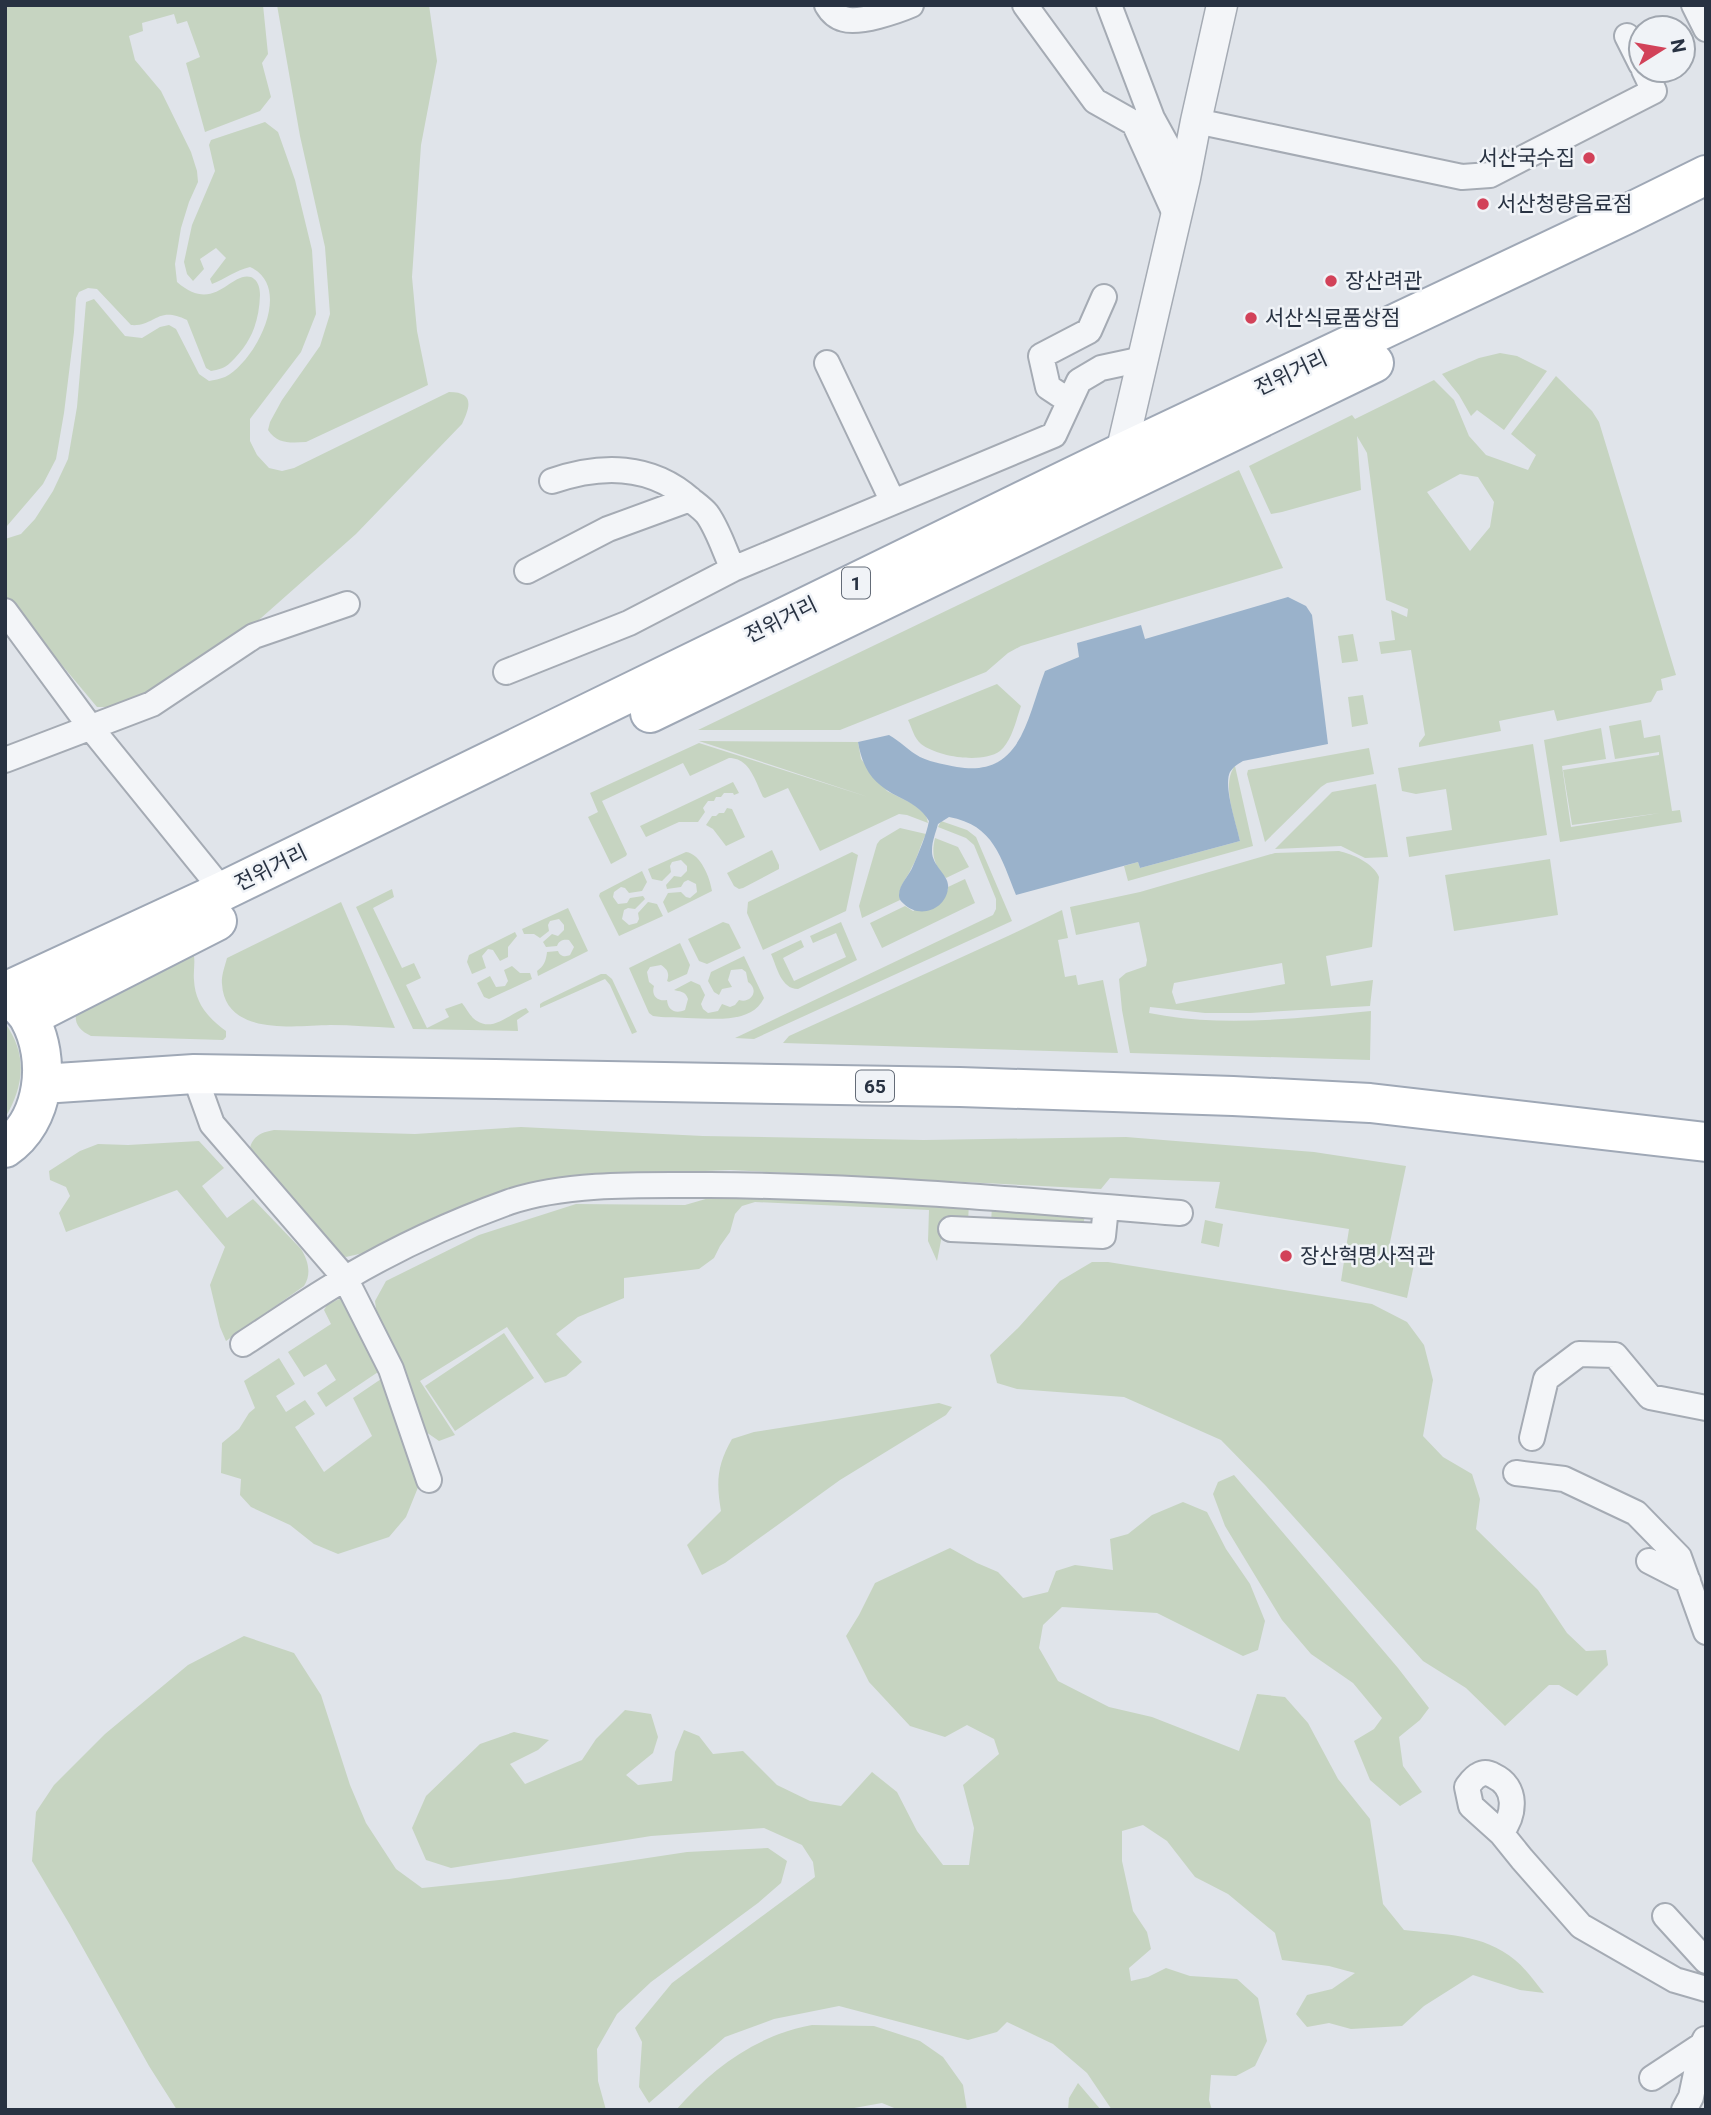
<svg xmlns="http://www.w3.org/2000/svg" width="1711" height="2115" viewBox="0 0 1711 2115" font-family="Roboto,'Noto Sans KR',sans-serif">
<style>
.green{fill:#c6d4c1;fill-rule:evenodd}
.water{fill:#9ab2cb}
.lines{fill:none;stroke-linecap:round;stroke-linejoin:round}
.minor-casing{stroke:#a5abb4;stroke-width:28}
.tertiary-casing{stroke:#a5abb4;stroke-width:33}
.primary-casing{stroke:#9fa8b6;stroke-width:42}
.minor{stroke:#f3f5f8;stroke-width:24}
.tertiary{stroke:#f3f5f8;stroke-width:30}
.primary{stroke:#fff;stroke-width:38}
.poi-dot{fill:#d24259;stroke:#f0f3f7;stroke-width:2.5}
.labels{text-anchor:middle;stroke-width:5;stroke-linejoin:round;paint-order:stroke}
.shield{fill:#f0f3f7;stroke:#646c78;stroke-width:2}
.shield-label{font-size:19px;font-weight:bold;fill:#283242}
.poi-label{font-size:21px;fill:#283242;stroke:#f0f3f7;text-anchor:start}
.street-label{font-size:21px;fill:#283242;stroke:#f0f3f7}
</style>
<rect width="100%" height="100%" fill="#e0e4ea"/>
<path class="green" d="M 5,5 L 263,5 L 268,54 L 262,63 L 271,97 L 260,111 L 205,132 L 186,63 L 200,57 L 187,21 L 177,24 L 174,14 L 142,23 L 143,31 L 129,36 L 135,60 L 161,91 L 191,152 L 197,171 L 198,182 L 189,202 L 181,228 L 175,264 L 177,282 C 215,315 230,271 251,277 C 258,280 260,288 260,295 C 259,323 251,343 230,363 C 225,368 218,370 211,371 L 206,368 L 187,320 C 157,305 155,327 131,325 L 97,289 L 88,288 L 79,292 L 76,298 L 74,332 L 64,413 L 56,459 L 43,484 L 7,526 L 5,525 Z
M 277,5 L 429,5 L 437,61 L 421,145 L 412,277 L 417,331 L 428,385 L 306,442 C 290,443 277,444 268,430 L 270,422 L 282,400 L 320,346 L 330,314 L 325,247 L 300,136 Z
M 265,122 L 278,132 L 295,180 L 312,250 L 316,314 L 301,352 L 250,419 L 250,441 L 257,455 L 269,468 L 282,471 L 294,468 L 449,392 C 475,392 470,407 462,424 L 356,534 L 244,633 L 147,694 L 113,707 L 97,707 L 5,597 L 5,539 L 21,534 L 35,519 L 53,491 L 68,459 L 77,407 L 86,302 L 94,299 L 125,336 L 142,338 L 160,327 L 169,325 L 176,329 L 199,374 L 209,381 C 214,380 220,379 225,377 C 256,361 294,287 250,267 C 236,270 225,279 212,284 L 210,279 L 226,258 L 216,248 L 200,259 L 204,269 L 193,281 L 187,274 L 184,262 L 192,225 L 215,171 L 209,145 L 211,140 Z
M 1500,353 L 1517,356 L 1547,371 L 1504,430 L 1477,410 L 1471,416 L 1459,395 L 1442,374 L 1479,358 Z
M 1556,376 L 1592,411 L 1599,422 L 1676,675 L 1661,679 L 1663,690 L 1657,691 L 1651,702 L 1557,721 L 1554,710 L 1499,721 L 1501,731 L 1419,747 L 1419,743 L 1425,735 L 1411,650 L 1381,654 L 1379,642 L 1395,640 L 1391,610 L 1407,617 L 1408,609 L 1386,600 L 1367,453 L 1357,436 L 1361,490 L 1282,512 L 1271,514 L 1249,466 L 1352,415 L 1355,419 L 1434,380 L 1454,400 L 1469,436 L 1486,455 L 1528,470 L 1536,455 L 1511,434 ZM 1460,474 L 1478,477 L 1494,502 L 1490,527 L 1470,551 L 1427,492 Z
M 1239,470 L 1283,568 L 1021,646 L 1008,653 L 986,672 L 840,730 L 698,730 Z
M 1353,634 L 1358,661 L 1342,663 L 1338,636 Z
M 997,684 L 1021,706 C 1016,720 1012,741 1000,751 C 982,764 938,757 921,744 C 914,738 912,728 908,720 Z
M 1363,695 L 1368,724 L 1352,727 L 1348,697 Z
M 1641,720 L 1644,738 L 1660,735 L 1672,811 L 1680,810 L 1682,822 L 1560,842 L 1544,740 L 1601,728 L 1606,759 L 1562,766 L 1571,827 L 1660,813 L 1572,825 L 1563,770 L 1659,755 L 1659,752 L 1615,759 L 1609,726 Z
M 699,741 L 858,742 L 861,759 L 887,791 L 913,804 L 926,815 L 928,823 L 907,815 L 899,814 L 820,851 L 788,788 L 765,798 L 763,797 C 755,781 750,758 729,758 L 690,776 L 683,763 L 602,801 L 627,854 L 626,856 L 611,864 L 588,817 L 598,812 L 590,793 L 699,743 L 868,797 Z
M 1533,744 L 1547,835 L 1409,857 L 1406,837 L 1452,830 L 1446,789 L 1416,794 L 1402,791 L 1398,768 Z
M 1369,748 L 1374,774 L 1327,783 L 1321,787 L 1265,842 L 1247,774 L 1248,770 Z
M 1235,766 L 1253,846 L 1128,881 L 1124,866 L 1138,862 L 1140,868 L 1240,841 C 1235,820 1221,783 1235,766 Z
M 733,782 L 739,793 L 734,795 L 733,793 L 724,793 L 721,797 L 716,797 L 714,801 L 708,801 L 703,808 L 705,812 L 698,822 L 679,822 L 646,837 L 640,826 Z
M 1376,784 L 1388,857 L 1365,858 L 1341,846 L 1275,849 L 1332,792 Z
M 727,808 L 732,809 L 745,837 L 726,846 L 713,829 L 706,825 L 712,816 L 716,816 L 719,813 L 724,813 Z
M 941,821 L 967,830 L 976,837 L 1012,921 L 754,1039 L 735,1038 L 993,915 L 996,909 L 996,899 L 974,845 L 966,838 L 938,827 Z
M 900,828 L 926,834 C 920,845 918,857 912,867 C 907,879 897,887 900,900 L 862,918 L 859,906 L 877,844 L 880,840 Z
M 935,838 L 958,847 L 969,867 L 946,878 C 934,865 931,855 935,838 Z
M 772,850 L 779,865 L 779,869 L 743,888 L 739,889 L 734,886 L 727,873 Z
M 1339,851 C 1353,854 1374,864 1379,877 L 1372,947 L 1326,956 L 1331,986 L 1373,980 L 1370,1006 L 1250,1013 L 1205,1013 L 1150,1007 L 1149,1013 C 1223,1028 1297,1018 1371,1011 L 1370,1060 L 1130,1053 L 1122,1010 L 1119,979 L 1126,973 L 1146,966 L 1147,960 L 1139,922 L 1076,935 L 1070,907 L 1140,892 L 1275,853 ZM 1282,963 L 1285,984 L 1176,1004 L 1172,992 L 1174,983 Z
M 686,852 C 701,854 710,878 712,891 L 668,913 L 663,902 L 668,893 L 681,892 L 686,897 L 690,898 L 697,892 L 696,884 L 688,880 L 684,882 L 681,887 L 667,889 L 666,885 L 674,876 L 681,877 L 687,871 L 687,866 L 681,860 L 672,862 L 670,866 L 671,872 L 662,881 L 652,879 L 648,869 Z
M 852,852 L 858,855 L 846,911 L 763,950 L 747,913 L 748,902 Z
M 1550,859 L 1558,915 L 1454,931 L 1445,875 Z
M 642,871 L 647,882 L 642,891 L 629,893 L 625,888 L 621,887 L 614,892 L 613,897 L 618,904 L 627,903 L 630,898 L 643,896 L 645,899 L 635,909 L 628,908 L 624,910 L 622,919 L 629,925 L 637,923 L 639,919 L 638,913 L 648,902 L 657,904 L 663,916 L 619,936 L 599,896 L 600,893 Z
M 965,879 L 975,903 L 882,948 L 870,923 L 905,906 L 913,911 L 948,890 L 948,887 Z
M 392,889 L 394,897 L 373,908 L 402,968 L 414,963 L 421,978 L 406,985 L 427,1028 L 449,1017 L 445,1009 L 462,1003 C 467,1009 470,1017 477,1021 C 494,1032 510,1013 526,1008 L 529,1012 L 517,1020 L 518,1031 L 413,1029 L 356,907 Z
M 341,902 L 395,1028 C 373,1027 352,1025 330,1025 C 294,1026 225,1036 222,984 C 221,976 225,966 227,958 Z
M 568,908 L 588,951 L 538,976 L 537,971 C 544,966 546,961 547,952 L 558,951 C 560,957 566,957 570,955 L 574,947 L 569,940 C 564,939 559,940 557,946 L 546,947 L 543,942 L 552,934 L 558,936 L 564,930 L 564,925 L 559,919 L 550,921 L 548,925 L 549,931 L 540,938 L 534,934 L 524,934 L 522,929 Z
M 1062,910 L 1068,938 L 1058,940 L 1065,977 L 1076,975 L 1078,985 L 1103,980 L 1118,1053 L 783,1043 L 789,1036 L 1008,936 Z
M 723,922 L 729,924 L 741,948 L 707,964 L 699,961 L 688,939 Z
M 841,922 L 857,960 L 798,989 C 781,989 777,967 771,954 L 801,940 L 804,947 L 783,958 L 794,981 L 846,957 L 836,933 L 813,943 L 810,936 Z
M 515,932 L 517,936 L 508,947 L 508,957 L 500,961 L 493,950 L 488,949 L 482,956 L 486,968 L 472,974 L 467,962 L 469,955 Z
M 680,943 L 690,965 L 687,974 L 669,982 L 667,981 C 670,973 667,969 661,965 L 650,967 L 647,972 L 649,982 L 654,986 C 651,995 657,1002 667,1000 C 668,1011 676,1014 685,1010 L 688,999 C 685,990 679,992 674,990 L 691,981 L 700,985 L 705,995 L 701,1004 L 703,1009 L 708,1013 L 718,1011 L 722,1004 L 730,1007 L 735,1005 L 739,1000 C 751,1004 760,990 748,982 L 746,972 L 742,969 L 731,970 L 728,980 L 732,987 L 722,989 L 719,995 L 714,992 L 708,981 L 711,972 L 744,956 L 764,998 C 751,1025 712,1018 687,1018 C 675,1017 664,1018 653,1016 L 649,1013 L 629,968 Z
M 193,952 C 196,961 193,970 194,980 C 195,1003 208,1018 226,1031 L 226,1037 L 223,1040 L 91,1036 C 78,1030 73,1022 77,1008 Z
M 512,966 L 520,973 L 530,973 L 532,979 L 489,999 L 484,997 L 477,983 L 490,976 L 496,987 L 505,986 L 508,981 L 504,970 Z
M 601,974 L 606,974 L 612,979 L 637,1032 L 632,1034 L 610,985 L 605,979 L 540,1008 L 540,1004 L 543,1002 Z
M 5,1023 C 28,1055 24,1086 5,1118 Z
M 521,1127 L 703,1136 L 924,1140 L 1126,1137 L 1314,1152 L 1406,1166 L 1389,1247 L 1416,1255 L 1407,1298 L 1341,1281 L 1349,1229 L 1215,1208 L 1220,1182 L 1110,1178 L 1101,1189 L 730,1170 L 581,1176 L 372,1251 L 346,1257 L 324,1246 L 249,1155 C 250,1138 258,1133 274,1130 L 415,1134 Z
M 199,1141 L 224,1168 L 202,1186 L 227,1218 L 253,1199 L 301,1249 C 308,1260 312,1274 304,1286 L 226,1341 L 220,1327 L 210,1285 L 225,1247 L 177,1190 L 66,1232 L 59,1213 L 70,1196 L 66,1187 L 50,1180 L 49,1171 L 80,1151 L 98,1144 L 128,1145 Z
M 716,1196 L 969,1203 L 968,1222 L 945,1220 L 937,1261 L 928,1241 L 929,1210 L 755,1202 L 742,1206 L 735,1214 L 730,1232 L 720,1246 L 714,1258 L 699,1269 L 624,1278 L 624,1298 L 578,1317 L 556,1334 L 582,1362 L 566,1376 L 545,1383 L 507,1327 L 420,1381 L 455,1435 L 439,1441 L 426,1432 L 418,1422 L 378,1325 L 375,1301 L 386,1281 L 479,1235 L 576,1204 L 685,1205 Z
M 992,1205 L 1085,1212 L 1083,1230 L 991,1224 Z
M 1205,1220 L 1223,1224 L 1219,1247 L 1201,1243 Z
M 1092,1262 L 1108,1262 L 1372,1304 L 1407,1322 L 1424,1345 L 1433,1380 L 1423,1436 L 1443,1457 L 1472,1474 L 1480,1499 L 1476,1529 L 1538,1590 L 1567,1633 L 1586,1651 L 1606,1650 L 1608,1665 L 1577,1696 L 1559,1685 L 1549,1685 L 1505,1726 L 1466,1688 L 1423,1661 L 1266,1486 L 1221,1440 L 1124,1397 L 1017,1389 L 997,1383 L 990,1355 L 1019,1327 L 1060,1281 Z
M 347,1295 L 384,1368 L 326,1407 L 317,1393 L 336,1380 L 326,1364 L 304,1377 L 288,1352 L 331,1324 L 324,1310 L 327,1305 Z
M 504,1333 L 534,1378 L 455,1431 L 425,1386 Z
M 279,1358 L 295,1384 L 276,1396 L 286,1412 L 305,1400 L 315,1414 L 295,1427 L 324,1472 L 372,1436 L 353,1398 L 387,1375 L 421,1480 L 406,1517 L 389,1537 L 338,1554 L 314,1544 L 290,1525 L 251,1507 L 240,1495 L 241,1479 L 221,1473 L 222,1443 L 239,1429 L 249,1413 L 255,1408 L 244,1381 Z
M 939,1403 L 952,1407 L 946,1415 L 840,1480 L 725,1563 L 702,1575 L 687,1545 L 721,1511 C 716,1482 717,1465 732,1439 L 754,1432 Z
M 1234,1475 L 1398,1668 L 1429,1708 L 1420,1720 L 1399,1737 L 1403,1766 L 1422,1792 L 1400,1806 L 1370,1780 L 1354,1741 L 1374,1729 L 1382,1718 L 1353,1683 L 1311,1654 L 1282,1620 L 1225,1526 L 1213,1494 L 1218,1482 Z
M 1183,1502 L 1207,1512 L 1226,1549 L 1250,1584 L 1265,1621 L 1258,1650 L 1243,1656 L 1157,1613 L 1062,1607 L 1043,1625 L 1039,1648 L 1058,1681 L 1109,1707 L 1152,1717 L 1239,1751 L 1257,1694 L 1285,1697 L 1308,1723 L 1338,1779 L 1370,1819 L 1383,1904 L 1404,1930 C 1443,1935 1483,1933 1515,1960 C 1526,1969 1535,1982 1544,1993 L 1520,1990 L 1473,1975 L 1424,2006 L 1402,2026 L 1351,2029 L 1329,2023 L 1307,2027 L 1296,2014 L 1307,1995 L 1332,1989 L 1355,1973 L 1329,1966 L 1282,1960 L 1275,1933 L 1228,1894 L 1195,1877 L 1167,1841 L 1143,1825 L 1122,1831 L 1122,1861 L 1133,1911 L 1147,1932 L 1151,1949 L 1129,1968 L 1131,1981 L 1148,1977 L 1166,1968 L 1190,1976 L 1237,1979 L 1258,1998 L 1267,2041 L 1255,2066 L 1236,2076 L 1211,2075 L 1209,2100 L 1212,2110 L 1112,2110 L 1087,2073 L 1053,2044 L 1007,2022 L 997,2032 L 968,2040 L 839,2006 L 774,2019 L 725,2037 L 649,2103 L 639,2087 L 642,2042 L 635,2028 L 672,1983 L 815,1877 L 813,1862 L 802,1845 L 764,1828 L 651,1836 L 451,1868 L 426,1860 L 412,1828 L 426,1796 L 480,1744 L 514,1732 L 549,1740 L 538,1750 L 510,1764 L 525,1784 L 582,1760 L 596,1739 L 625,1710 L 651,1714 L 658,1737 L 653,1753 L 626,1775 L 638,1785 L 672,1781 L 675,1752 L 684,1730 L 699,1736 L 713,1754 L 743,1751 L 777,1785 L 810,1801 L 841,1806 L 872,1772 L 897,1792 L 917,1831 L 943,1865 L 969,1865 L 974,1828 L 963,1785 L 999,1754 L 994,1739 L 967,1725 L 945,1737 L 910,1726 L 869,1682 L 846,1636 L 859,1615 L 875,1583 L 950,1548 L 977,1563 L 998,1572 L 1023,1598 L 1048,1592 L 1056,1571 L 1075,1565 L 1113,1570 L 1110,1539 L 1128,1534 L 1152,1515 Z
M 244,1636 L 294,1653 L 321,1695 L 350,1785 L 366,1823 L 396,1869 L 422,1888 L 509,1879 L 687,1852 L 768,1848 L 787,1861 L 781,1883 L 758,1903 L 651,1982 L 617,2014 L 597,2049 L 598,2081 L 606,2110 L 177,2110 L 149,2066 L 70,1925 L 32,1861 L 36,1812 L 54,1785 L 105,1734 L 188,1665 Z
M 812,2025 L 874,2026 L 920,2041 L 943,2057 L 963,2085 L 967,2110 L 899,2110 L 882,2103 L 843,2110 L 676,2110 C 712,2068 757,2035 812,2025 Z
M 1078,2083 L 1101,2110 L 1068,2110 L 1069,2098 Z"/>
<path class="water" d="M 1288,597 L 1306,606 L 1312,615 L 1328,744 L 1243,761 C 1238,764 1233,767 1230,772 C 1223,786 1237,826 1240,841 L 1140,868 L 1138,862 L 1016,895 C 1001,858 994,825 949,817 L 938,824 C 936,832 932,841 932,850 C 931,866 950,875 948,888 C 946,910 919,919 904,904 C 901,901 899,900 899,895 C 899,884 909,876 913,866 C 919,852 926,836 929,821 C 922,809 911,803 899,797 C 873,784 863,770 858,742 L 889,735 C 900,741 909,751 920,757 C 930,762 946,765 957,767 C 1022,778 1027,717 1045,671 L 1079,657 L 1077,643 L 1141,625 L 1145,639 Z"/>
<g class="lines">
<g class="minor-casing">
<path id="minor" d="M 827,5 C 831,12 836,17 844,19 C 859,24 897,11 911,5
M 1025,5 L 1095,101 L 1134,123 L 1176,216
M 1109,5 L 1152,118 L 1185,178
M 1694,5 L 1706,29
M 1627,36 L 1641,64
M 1196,121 L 1462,177 L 1490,175 L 1654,91 L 1644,70
M 827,363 L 893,502
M 1069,401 L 1048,387 L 1041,356 L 1089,331 L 1104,297
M 552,481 C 601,464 651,464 691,500 C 696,504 703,509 707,514 C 718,529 725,552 733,569
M 527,571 L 608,529 L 690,499
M 5,611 L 91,728 L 223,891
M 506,672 L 629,623 L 733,569 L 1054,435 L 1079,381 L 1101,368 L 1143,359
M 5,760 L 152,704 L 254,636 L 347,604
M 194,1074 L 212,1124 L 345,1278 L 391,1369 L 429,1480
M 951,1229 L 1103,1236 L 1106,1207
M 243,1344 C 277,1322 311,1298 346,1278 C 397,1248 453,1222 509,1202 C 567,1182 648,1185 709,1185 C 866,1186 1023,1200 1180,1213
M 1532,1438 L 1546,1379 L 1579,1354 L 1615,1355 L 1650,1397 L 1706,1408
M 1516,1473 L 1564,1479 L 1636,1513 L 1679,1557 L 1706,1632
M 1649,1561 L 1688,1581
M 1501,1833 C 1515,1815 1518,1787 1494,1776 C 1489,1773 1484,1772 1479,1775 C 1474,1777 1470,1783 1467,1787 L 1471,1806 L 1501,1833 L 1522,1859 L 1581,1926 L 1675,1980 L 1706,1989
M 1665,1916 L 1706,1961
M 1652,2078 L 1702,2045 L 1705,2039
M 1684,2110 L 1691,2097 L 1702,2045"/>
</g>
<g class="tertiary-casing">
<path id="tertiary" d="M 1121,453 L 1185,178 L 1196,121 L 1222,5"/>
</g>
<g class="primary-casing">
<path id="primary" d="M 650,713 L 1374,363
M 7,991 L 223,891 L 1121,453 L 1625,215 L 1706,175
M 29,1017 L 217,921
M 42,1084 L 194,1074 L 960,1087 L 1233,1096 L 1370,1103 L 1706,1142
M 5,1148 C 45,1121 52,1059 29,1018 C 25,1011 17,1004 11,997"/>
</g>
<use href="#minor" class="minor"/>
<use href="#tertiary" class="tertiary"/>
<use href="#primary" class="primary"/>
</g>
<g class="poi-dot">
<circle cx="1589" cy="158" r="7"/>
<circle cx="1483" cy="204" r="7"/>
<circle cx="1331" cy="281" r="7"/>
<circle cx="1251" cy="318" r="7"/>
<circle cx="1286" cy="1256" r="7"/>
</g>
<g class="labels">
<g class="shield">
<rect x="842" y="567.5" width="28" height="31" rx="5"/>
<rect x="856" y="1070.5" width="38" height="31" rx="5"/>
</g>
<g class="shield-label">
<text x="856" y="590">1</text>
<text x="875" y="1093">65</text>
</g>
<g class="poi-label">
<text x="1575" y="165" text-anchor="end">서산국수집</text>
<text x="1497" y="211">서산청량음료점</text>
<text x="1345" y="288">장산려관</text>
<text x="1265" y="325">서산식료품상점</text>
<text x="1300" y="1263">장산혁명사적관</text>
</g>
<g class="street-label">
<text transform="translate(1291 373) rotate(-25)" y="7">전위거리</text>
<text transform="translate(781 620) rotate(-26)" y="7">전위거리</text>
<text transform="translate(271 868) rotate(-26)" y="7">전위거리</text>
</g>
</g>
<rect width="1711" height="2115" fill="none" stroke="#283242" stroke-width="14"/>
<g transform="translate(1662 49) rotate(79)"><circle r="33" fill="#f0f3f7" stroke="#a0a6af" stroke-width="2"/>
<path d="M0-5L12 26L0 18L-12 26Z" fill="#d24259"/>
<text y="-10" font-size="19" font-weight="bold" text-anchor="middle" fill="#283242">N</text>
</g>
</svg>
